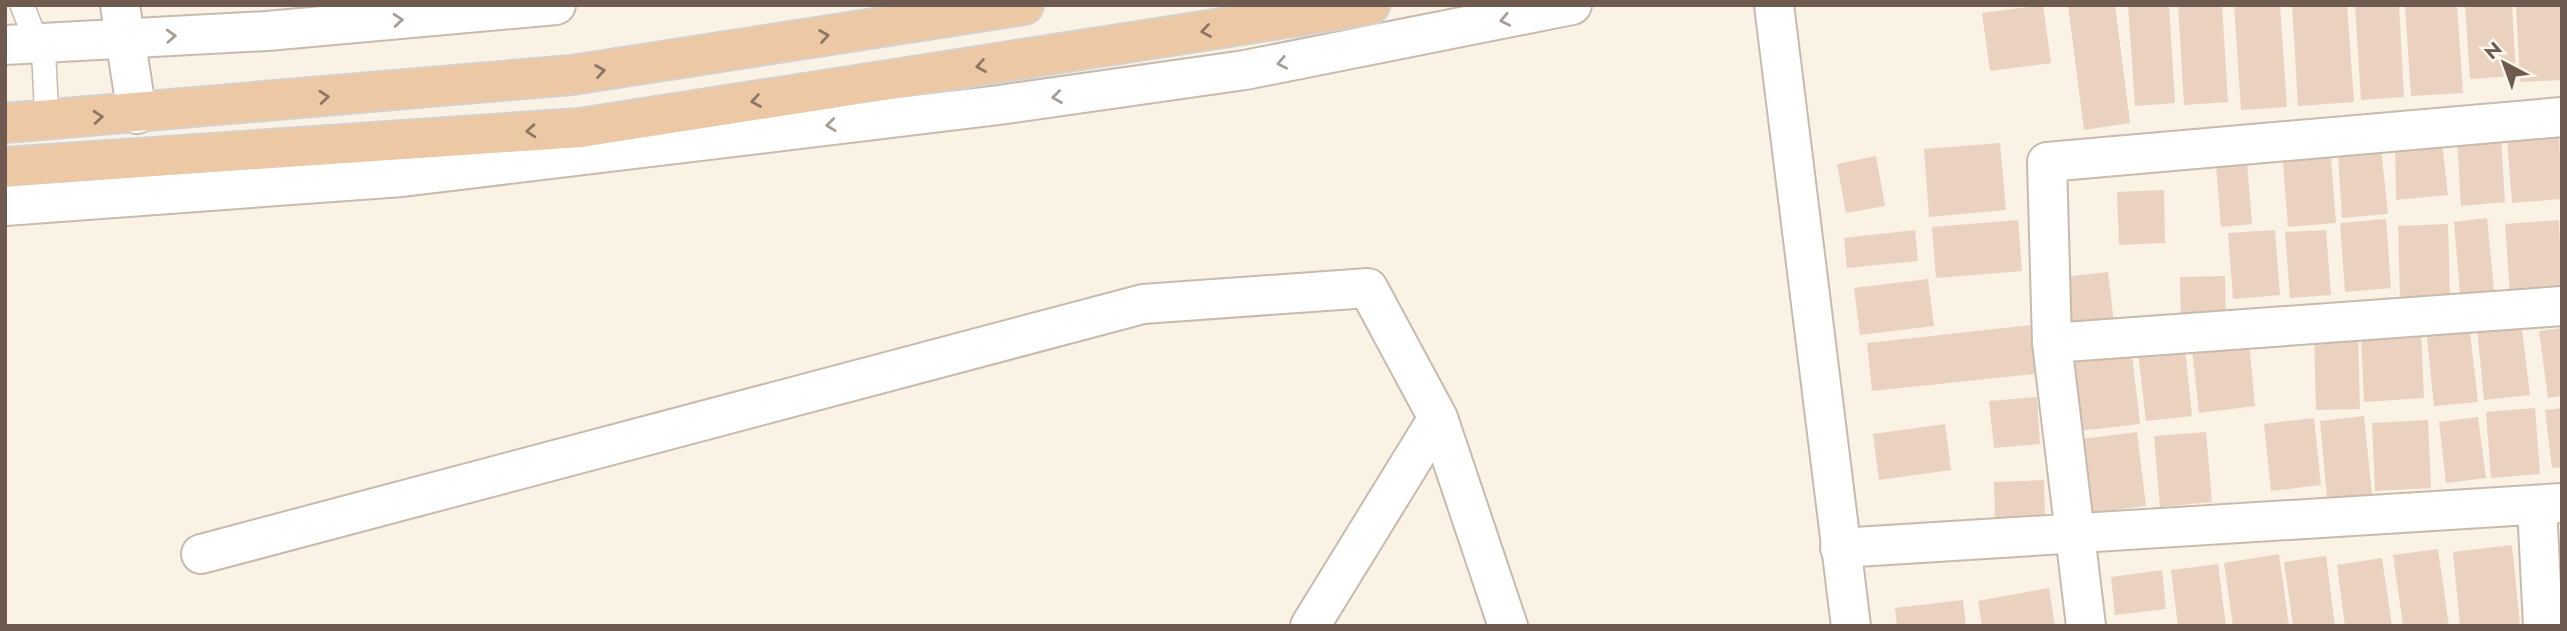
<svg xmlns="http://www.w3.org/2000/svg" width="2567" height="631" viewBox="0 0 2567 631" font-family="Jost,sans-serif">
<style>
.building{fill:#ebd2c0}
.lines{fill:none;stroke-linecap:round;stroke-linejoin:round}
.service-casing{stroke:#c8baad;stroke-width:26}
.minor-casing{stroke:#c8baad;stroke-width:42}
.tertiary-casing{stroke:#c8baad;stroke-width:42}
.trunk-casing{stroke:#d6d1cd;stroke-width:42}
.service{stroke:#fff;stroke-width:23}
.minor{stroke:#fff;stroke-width:38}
.tertiary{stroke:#fff;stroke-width:38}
.trunk{stroke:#edc8a5;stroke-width:38}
.oneway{stroke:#a89c95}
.oneway2{stroke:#8e7664}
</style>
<rect width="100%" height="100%" fill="#f9f2e5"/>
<path class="building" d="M 2043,5 L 2051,63 L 1990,71 L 1982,13 Z
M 2068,5 L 2115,5 L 2130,123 L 2084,130 Z
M 2128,5 L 2169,5 L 2175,103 L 2135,106 Z
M 2178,5 L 2222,5 L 2228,102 L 2184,105 Z
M 2234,5 L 2280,5 L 2287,107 L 2241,110 Z
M 2292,5 L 2347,5 L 2354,102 L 2298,106 Z
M 2355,5 L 2399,5 L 2404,97 L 2361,100 Z
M 2405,5 L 2457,5 L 2463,93 L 2411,96 Z
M 2465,5 L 2512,5 L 2516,76 L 2470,79 Z
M 2516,5 L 2562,5 L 2562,80 L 2520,82 Z
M 2441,133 L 2448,195 L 2396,200 L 2395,135 Z
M 2559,134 L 2562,199 L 2512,203 L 2507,138 Z
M 2501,136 L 2505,202 L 2461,206 L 2457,139 Z
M 2380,139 L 2388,214 L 2342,218 L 2337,141 Z
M 2000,143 L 2006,210 L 1929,217 L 1924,149 Z
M 2330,145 L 2336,223 L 2288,227 L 2282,149 Z
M 2246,150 L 2252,224 L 2221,227 L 2215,153 Z
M 1876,156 L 1885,206 L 1846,213 L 1837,164 Z
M 2164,190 L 2165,243 L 2119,245 L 2117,192 Z
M 2487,218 L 2494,290 L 2460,294 L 2454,222 Z
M 2386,219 L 2391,288 L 2345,292 L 2340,223 Z
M 2018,220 L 2022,271 L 1936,278 L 1932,227 Z
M 2559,220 L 2562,290 L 2510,294 L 2505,224 Z
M 2448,224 L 2450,295 L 2400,297 L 2398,226 Z
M 1915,230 L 1918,261 L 1847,268 L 1844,238 Z
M 2275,230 L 2280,295 L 2233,299 L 2228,233 Z
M 2326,230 L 2331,295 L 2290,298 L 2285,232 Z
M 2108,272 L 2114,323 L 2061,330 L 2054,278 Z
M 2225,276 L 2226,321 L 2181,323 L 2180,277 Z
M 1928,279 L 1934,326 L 1860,335 L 1854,288 Z
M 2520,313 L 2530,395 L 2484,400 L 2476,318 Z
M 2469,323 L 2478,402 L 2434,406 L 2426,329 Z
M 2031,325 L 2035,374 L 1872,391 L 1867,343 Z
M 2562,328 L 2562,396 L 2548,398 L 2539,331 Z
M 2421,330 L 2424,398 L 2364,402 L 2361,334 Z
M 2358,333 L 2360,409 L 2316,410 L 2314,335 Z
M 2249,342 L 2255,406 L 2199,413 L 2192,348 Z
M 2131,346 L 2140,424 L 2079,431 L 2069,353 Z
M 2185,348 L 2192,416 L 2146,421 L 2138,353 Z
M 2037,397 L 2040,444 L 1994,448 L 1989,401 Z
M 2535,408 L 2540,474 L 2491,478 L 2486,412 Z
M 2562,408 L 2562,467 L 2552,468 L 2545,410 Z
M 2364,416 L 2372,494 L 2327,498 L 2320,421 Z
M 2478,417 L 2486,478 L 2446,483 L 2439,422 Z
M 2314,418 L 2321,485 L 2271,491 L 2264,424 Z
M 2428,420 L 2431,488 L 2375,491 L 2372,423 Z
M 1945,424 L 1951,470 L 1879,480 L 1873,434 Z
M 2137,432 L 2146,506 L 2089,513 L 2081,439 Z
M 2206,432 L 2212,502 L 2160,507 L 2154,436 Z
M 2044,480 L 2045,519 L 1995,521 L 1994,482 Z
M 2512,545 L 2520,626 L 2460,626 L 2453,552 Z
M 2438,549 L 2449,626 L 2403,626 L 2393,555 Z
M 2279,554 L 2289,626 L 2233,626 L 2224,563 Z
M 2326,556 L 2335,626 L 2293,626 L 2284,562 Z
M 2382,558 L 2392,626 L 2345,626 L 2337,565 Z
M 2218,564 L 2226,626 L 2178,626 L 2171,570 Z
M 2162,570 L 2166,609 L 2115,615 L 2111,577 Z
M 2049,588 L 2055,626 L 1982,626 L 1978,601 Z
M 1963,600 L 1966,626 L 1897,626 L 1895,608 Z"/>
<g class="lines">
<g class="service-casing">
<path id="service" d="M 22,5 L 44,61 L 47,122"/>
</g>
<g class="minor-casing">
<path id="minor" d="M 120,5 L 137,114
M 2052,343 L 2562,306
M 2537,505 L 2543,626
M 1840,548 L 2562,503
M 201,554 L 1143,304 L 1368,288 L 1438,418 L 1508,626
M 1310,626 L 1438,418
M 2086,626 L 2052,343 L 2047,162 L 2562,117"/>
</g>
<g class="tertiary-casing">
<path id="tertiary" d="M 1774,5 L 1851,626
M 5,45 L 267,31 L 556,5
M 5,206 L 402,177 L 999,105 L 1245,70 L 1572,5"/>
</g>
<g class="trunk-casing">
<path id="trunk" d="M 5,123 L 572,75 L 1024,5
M 5,167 L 580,128 L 1370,5"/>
</g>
<use href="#service" class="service"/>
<use href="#minor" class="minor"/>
<use href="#tertiary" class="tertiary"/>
<use href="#trunk" class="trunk"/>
</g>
<defs><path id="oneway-chevron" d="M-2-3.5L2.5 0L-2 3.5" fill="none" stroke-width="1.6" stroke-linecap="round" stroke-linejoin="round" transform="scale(1.75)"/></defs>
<g class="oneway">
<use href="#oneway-chevron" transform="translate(398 20) rotate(-5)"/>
<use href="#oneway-chevron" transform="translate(1505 20) rotate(168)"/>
<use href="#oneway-chevron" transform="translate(171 36) rotate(-3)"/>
<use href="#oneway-chevron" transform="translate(1282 63) rotate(169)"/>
<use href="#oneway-chevron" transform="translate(1057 97) rotate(172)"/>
<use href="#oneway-chevron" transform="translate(831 125) rotate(173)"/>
</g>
<g class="oneway2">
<use href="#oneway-chevron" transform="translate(1206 31) rotate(171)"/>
<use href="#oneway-chevron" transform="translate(824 36) rotate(-9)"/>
<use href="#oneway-chevron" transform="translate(981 66) rotate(171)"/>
<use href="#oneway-chevron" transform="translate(600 71) rotate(-9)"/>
<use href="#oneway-chevron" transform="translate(324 97) rotate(-5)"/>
<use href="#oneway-chevron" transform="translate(756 101) rotate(171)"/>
<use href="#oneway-chevron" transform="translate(98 117) rotate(-5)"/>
<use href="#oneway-chevron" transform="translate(531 131) rotate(176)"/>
</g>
<rect width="2567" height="631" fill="none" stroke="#6e5a4e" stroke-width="14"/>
<g transform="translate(2504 63) rotate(319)" stroke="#fcf6eb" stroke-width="5" paint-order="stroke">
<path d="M0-5L12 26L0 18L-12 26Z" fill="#6e5a4e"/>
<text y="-10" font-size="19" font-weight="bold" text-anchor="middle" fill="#6e5a4e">N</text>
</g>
</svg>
